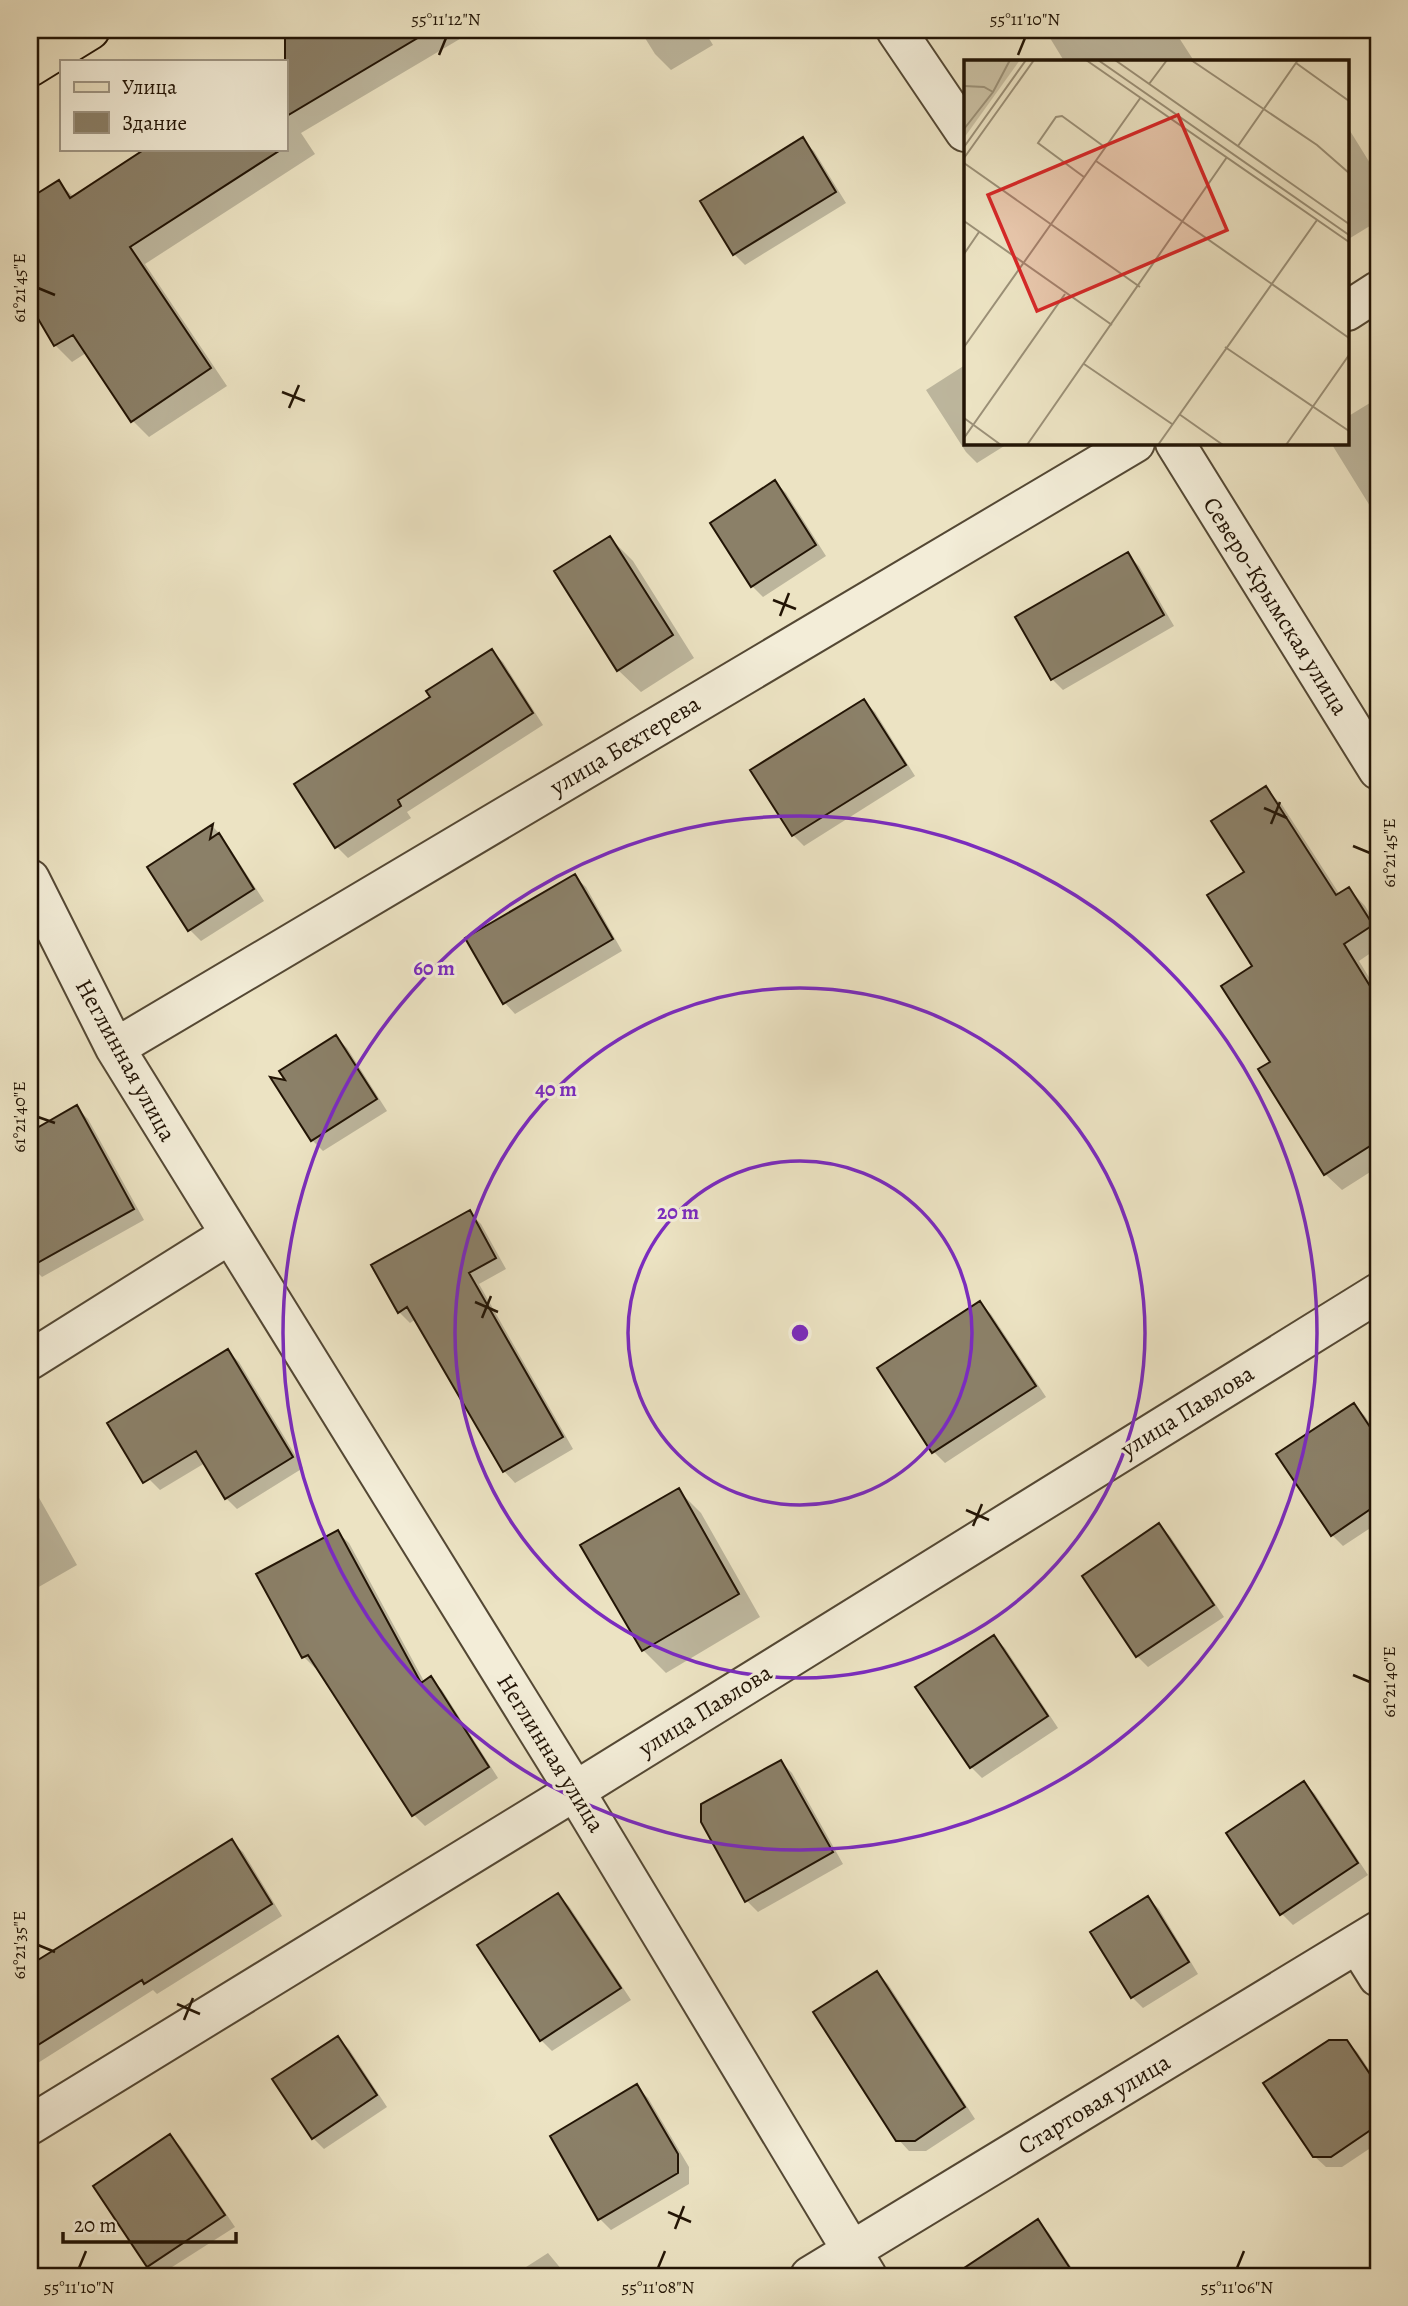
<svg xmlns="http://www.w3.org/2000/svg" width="1408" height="2306" viewBox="0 0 1408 2306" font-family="Alegreya,serif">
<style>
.shadow{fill:#0003}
.building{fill:#8b8068;stroke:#221405;stroke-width:2}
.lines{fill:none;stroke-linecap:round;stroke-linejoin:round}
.street-casing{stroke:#544834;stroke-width:42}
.primary-casing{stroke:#221405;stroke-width:42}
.street{stroke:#f3edd8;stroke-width:38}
.primary{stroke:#ece3c3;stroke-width:38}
.ticks{fill:none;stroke:#221405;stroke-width:2.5}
.ring{fill:none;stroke:#7b2cbf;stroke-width:3.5}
.labels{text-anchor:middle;stroke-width:6;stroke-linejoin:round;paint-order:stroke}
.street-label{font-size:24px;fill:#221405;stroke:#f3edd8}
.inset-road{fill:none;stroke:#9b9077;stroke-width:2}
.view{fill:#d62828;fill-opacity:0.15;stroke:#d62828;stroke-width:3.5}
.inset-edge{fill:none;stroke:#221405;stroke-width:3.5}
.centre{fill:#7b2cbf;stroke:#f3edd8;stroke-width:3.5}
.ring-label{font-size:21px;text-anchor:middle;font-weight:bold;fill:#7b2cbf;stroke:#f3edd8;stroke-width:6;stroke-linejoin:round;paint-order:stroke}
.neatline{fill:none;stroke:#221405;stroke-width:2.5}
.ticks-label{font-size:18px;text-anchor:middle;fill:#221405}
</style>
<rect width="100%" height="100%" fill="#ece3c3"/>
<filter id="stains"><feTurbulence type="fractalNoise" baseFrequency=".00286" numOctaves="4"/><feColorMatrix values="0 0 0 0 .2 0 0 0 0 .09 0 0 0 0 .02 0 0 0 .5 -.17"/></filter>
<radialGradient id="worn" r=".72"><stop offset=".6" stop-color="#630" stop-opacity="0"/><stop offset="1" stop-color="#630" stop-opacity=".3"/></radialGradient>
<path class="shadow" d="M 303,30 L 475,30 L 301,133 L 315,154 L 145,264 L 227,386 L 149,437 L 133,421 L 86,353 L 72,362 L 55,345 L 30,301 L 30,200 L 58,182 L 74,197 L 148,149 L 285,149 L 285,61 L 282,61 L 311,43 Z
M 511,30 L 534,30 L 520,39 Z
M 640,30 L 704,30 L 713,45 L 671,70 L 655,54 Z
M 1063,30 L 1174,30 L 1194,61 L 1064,61 L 1050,38 Z
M 1347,126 L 1378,176 L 1378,221 L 1347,240 Z
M 802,140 L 814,151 L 846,203 L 745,265 L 734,254 Z
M 965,365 L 965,443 L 1009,443 L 977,463 L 966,452 L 926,390 Z
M 1378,398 L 1378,519 L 1331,443 L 1347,443 L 1347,417 Z
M 775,482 L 786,493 L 826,556 L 763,597 L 752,586 Z
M 610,538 L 633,561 L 694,658 L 641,692 L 618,670 Z
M 1128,555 L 1139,566 L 1174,626 L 1063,690 L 1052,679 Z
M 492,651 L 503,662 L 543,725 L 407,812 L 411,818 L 348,858 L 337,847 L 297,785 L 432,698 Z
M 864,701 L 875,712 L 915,776 L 804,846 L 793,835 Z
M 1265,788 L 1282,805 L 1340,895 L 1349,889 L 1365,906 L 1378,926 L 1378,948 L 1359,961 L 1378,992 L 1378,1167 L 1342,1190 L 1325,1174 L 1272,1062 L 1254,966 L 1246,872 Z
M 213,827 L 223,837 L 223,840 L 229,847 L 264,901 L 201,941 L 190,930 L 149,867 Z
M 574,876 L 586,887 L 622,951 L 515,1014 L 504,1002 Z
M 336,1037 L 347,1048 L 387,1111 L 323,1151 L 312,1140 Z
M 77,1108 L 88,1119 L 144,1220 L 42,1277 L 30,1265 L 30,1134 Z
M 470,1213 L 481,1224 L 506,1269 L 479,1284 L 573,1449 L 515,1483 L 504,1471 L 416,1319 L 410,1323 L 399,1312 Z
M 980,1303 L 991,1314 L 1046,1397 L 945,1463 L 934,1452 L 879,1369 Z
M 228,1351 L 239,1362 L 303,1468 L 237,1509 L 226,1498 L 205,1463 L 160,1490 L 149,1479 Z
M 1354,1405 L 1365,1416 L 1378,1436 L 1378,1523 L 1343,1546 L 1332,1535 L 1279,1455 Z
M 30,1488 L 38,1496 L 77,1565 L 30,1592 Z
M 678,1490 L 701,1513 L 760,1617 L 666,1673 L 643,1650 Z
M 1159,1525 L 1170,1536 L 1224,1617 L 1148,1667 L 1137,1656 Z
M 337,1532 L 349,1543 L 425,1683 L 431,1679 L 442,1690 L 498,1778 L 425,1826 L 414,1815 L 317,1667 L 315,1668 L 304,1657 Z
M 994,1637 L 1005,1648 L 1058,1728 L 982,1778 L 971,1767 Z
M 781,1762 L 792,1773 L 843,1864 L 758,1912 L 747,1901 Z
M 1304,1783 L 1315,1794 L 1368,1875 L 1293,1925 L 1282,1914 L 1228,1833 Z
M 231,1841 L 243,1852 L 282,1916 L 157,1994 L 153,1990 L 30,2068 L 30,1951 L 37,1962 Z
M 558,1895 L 569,1906 L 631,2000 L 552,2051 L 541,2040 Z
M 1148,1898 L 1159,1909 L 1198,1974 L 1143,2008 L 1132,1997 Z
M 877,1973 L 888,1984 L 975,2119 L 926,2151 L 909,2151 L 898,2139 Z
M 338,2038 L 349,2049 L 387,2107 L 324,2149 L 313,2138 Z
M 1347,2041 L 1358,2053 L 1378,2083 L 1378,2143 L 1342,2167 L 1326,2167 L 1314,2156 Z
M 637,2087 L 648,2098 L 689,2167 L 689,2184 L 611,2230 L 600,2219 L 552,2137 Z
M 170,2136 L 181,2147 L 235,2227 L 158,2276 L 148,2266 L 95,2186 Z
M 1038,2221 L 1049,2233 L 1077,2276 L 967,2276 L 962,2272 Z
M 548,2253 L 567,2276 L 512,2276 Z"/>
<path class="building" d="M 285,30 L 431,30 L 285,117 Z
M 803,137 L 836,192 L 733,255 L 700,201 Z
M 145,149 L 282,149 L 130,247 L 211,368 L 131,422 L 73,335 L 54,346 L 30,305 L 30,198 L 59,180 L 70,198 Z
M 775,480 L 816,545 L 751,587 L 710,523 Z
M 610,536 L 673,635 L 617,671 L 554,571 Z
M 1128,552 L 1164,615 L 1051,680 L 1015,617 Z
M 492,649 L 533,713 L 398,800 L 401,806 L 335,848 L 294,784 L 430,697 L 426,691 Z
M 864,699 L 906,765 L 792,836 L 750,770 Z
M 1266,786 L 1336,895 L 1349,887 L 1373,925 L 1344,944 L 1378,999 L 1378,1141 L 1324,1175 L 1258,1069 L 1270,1062 L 1221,986 L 1252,966 L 1207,895 L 1244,872 L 1211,821 Z
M 213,824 L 210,839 L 219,833 L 254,889 L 188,931 L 147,867 Z
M 575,874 L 613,939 L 503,1004 L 465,938 Z
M 336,1035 L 377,1099 L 311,1141 L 270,1077 L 285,1080 L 279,1071 Z
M 77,1105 L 134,1209 L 30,1267 L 30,1132 Z
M 470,1210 L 496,1258 L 469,1273 L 563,1437 L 503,1472 L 407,1307 L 398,1313 L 371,1265 Z
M 980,1301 L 1036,1386 L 932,1453 L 877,1368 Z
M 228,1349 L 293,1457 L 225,1499 L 196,1451 L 143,1483 L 107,1423 Z
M 1354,1403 L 1378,1439 L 1378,1504 L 1331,1536 L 1276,1454 Z
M 679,1488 L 739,1594 L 642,1651 L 580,1545 Z
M 1159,1523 L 1214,1605 L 1136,1657 L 1082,1576 Z
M 338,1530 L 421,1683 L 431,1676 L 489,1767 L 412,1816 L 308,1655 L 302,1658 L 256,1574 Z
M 994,1635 L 1048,1716 L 970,1768 L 915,1687 Z
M 781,1760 L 833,1852 L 745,1902 L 701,1822 L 701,1804 Z
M 1304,1781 L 1358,1863 L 1280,1915 L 1226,1833 Z
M 232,1839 L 272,1904 L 144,1984 L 142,1980 L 30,2050 L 30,1965 Z
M 558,1893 L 621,1988 L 540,2041 L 477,1945 Z
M 1148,1896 L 1189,1962 L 1131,1998 L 1090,1932 Z
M 877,1971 L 965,2107 L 915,2141 L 896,2141 L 813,2012 Z
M 338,2036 L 377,2095 L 312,2139 L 272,2079 Z
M 1329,2040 L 1347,2040 L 1378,2086 L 1378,2125 L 1331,2157 L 1313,2157 L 1263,2083 Z
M 637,2084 L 678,2154 L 678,2173 L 598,2220 L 550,2136 Z
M 170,2134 L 225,2215 L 147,2267 L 93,2186 Z
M 1038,2219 L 1075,2276 L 952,2276 Z"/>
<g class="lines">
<g class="street-casing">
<path id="street" d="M 896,30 L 965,132
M 1347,311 L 1378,291
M 1175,443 L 1378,770
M 30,879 L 115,1048 L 575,1791 L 867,2276
M 115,1048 L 1135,443
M 30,1360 L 229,1235
M 1358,1945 L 1378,1977
M 30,2125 L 575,1791 L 1378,1293
M 810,2276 L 1378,1931"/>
</g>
<g class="primary-casing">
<path id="primary" d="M 30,67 L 90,30"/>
</g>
<use href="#street" class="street"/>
<use href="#primary" class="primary"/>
</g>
<path class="ticks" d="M 439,55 L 446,38M 1018,55 L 1025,38M 38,288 L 55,295M 282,392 L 305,401M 289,408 L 299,385M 773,600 L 796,609M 780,616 L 789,593M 1264,808 L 1287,818M 1271,824 L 1280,802M 1353,846 L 1370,853M 38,1117 L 55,1123M 475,1302 L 498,1312M 482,1318 L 491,1296M 966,1510 L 989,1520M 973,1526 L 982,1504M 1353,1675 L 1370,1682M 38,1945 L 55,1952M 177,2004 L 200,2014M 184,2020 L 193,1998M 668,2212 L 691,2222M 675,2229 L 684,2206M 79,2268 L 86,2251M 658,2268 L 665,2251M 1237,2268 L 1244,2251"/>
<g class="ring">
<circle cx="800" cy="1333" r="172"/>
<circle cx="800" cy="1333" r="345"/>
<circle cx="800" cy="1333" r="517"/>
</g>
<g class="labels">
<g class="street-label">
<text transform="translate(1276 606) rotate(58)" y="8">Северо-Крымская улица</text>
<text transform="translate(625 745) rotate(-31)" y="8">улица Бехтерева</text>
<text transform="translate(126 1060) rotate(61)" y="8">Неглинная улица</text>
<text transform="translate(1187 1411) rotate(-32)" y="8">улица Павлова</text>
<text transform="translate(705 1710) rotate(-32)" y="8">улица Павлова</text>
<text transform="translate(551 1753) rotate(58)" y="8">Неглинная улица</text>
<text transform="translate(1094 2104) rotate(-31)" y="8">Стартовая улица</text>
</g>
</g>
<g transform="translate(964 60)">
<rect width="385" height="385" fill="#ece3c3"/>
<path d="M 0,0 L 56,0 L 0,78 Z" fill="#cac0a3"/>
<path class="inset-road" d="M 122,0 L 385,182M 134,0 L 385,175M 151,0 L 385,164M 227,0 L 353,85 L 385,113M 332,3 L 385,41M 185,24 L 203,0M 0,26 L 20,27 L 29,32M 0,69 L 29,32 L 46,0M 274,86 L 334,0M 0,87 L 62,0M 0,98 L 70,0M 132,101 L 385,278M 0,103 L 176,227M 120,117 L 74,83 L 92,57 L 98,56 L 142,88M 0,161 L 148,265M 0,194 L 15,172M 0,287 L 177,37M 261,287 L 385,371M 120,304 L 208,364M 215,354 L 259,385M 0,358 L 37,385M 0,378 L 101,234M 63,385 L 263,97M 194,385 L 353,160M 322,385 L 385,295"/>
<path class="view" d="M 214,55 L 263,170 L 73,251 L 24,135 Z"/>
<rect width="385" height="385" class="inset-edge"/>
</g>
<circle cx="800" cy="1333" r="10" class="centre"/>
<g class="ring-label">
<text x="434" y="975">60 m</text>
<text x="556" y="1096">40 m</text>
<text x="678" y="1219">20 m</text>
</g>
<rect width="1408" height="2306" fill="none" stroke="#ece3c3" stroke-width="77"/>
<rect x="60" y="60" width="228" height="91" fill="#f3edd8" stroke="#9f9684" stroke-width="2"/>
<rect x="74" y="82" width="35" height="10" fill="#ece3c3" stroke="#9f9684" stroke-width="2"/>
<text x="122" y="94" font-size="21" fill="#221405">Улица</text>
<rect x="74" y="112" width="35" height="21" fill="#8b8068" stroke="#9f9684" stroke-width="2"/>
<text x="122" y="130" font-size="21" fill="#221405">Здание</text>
<path d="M63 2232v10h173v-10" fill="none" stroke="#221405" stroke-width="3.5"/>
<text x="74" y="2232" font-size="21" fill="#221405" stroke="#f3edd8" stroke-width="5" paint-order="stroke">20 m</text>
<rect x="38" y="38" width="1332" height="2230" class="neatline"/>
<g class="ticks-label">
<text x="446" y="25">55°11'12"N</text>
<text x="1025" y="25">55°11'10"N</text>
<text transform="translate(19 288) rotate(-90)" y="6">61°21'45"E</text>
<text transform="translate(1389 853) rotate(-90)" y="6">61°21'45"E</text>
<text transform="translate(19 1117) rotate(-90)" y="6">61°21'40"E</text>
<text transform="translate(1389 1682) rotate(-90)" y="6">61°21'40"E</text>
<text transform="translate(19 1945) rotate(-90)" y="6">61°21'35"E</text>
<text x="79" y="2293">55°11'10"N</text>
<text x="658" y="2293">55°11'08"N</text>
<text x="1237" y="2293">55°11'06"N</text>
</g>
<rect width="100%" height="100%" filter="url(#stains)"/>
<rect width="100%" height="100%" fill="url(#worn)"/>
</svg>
